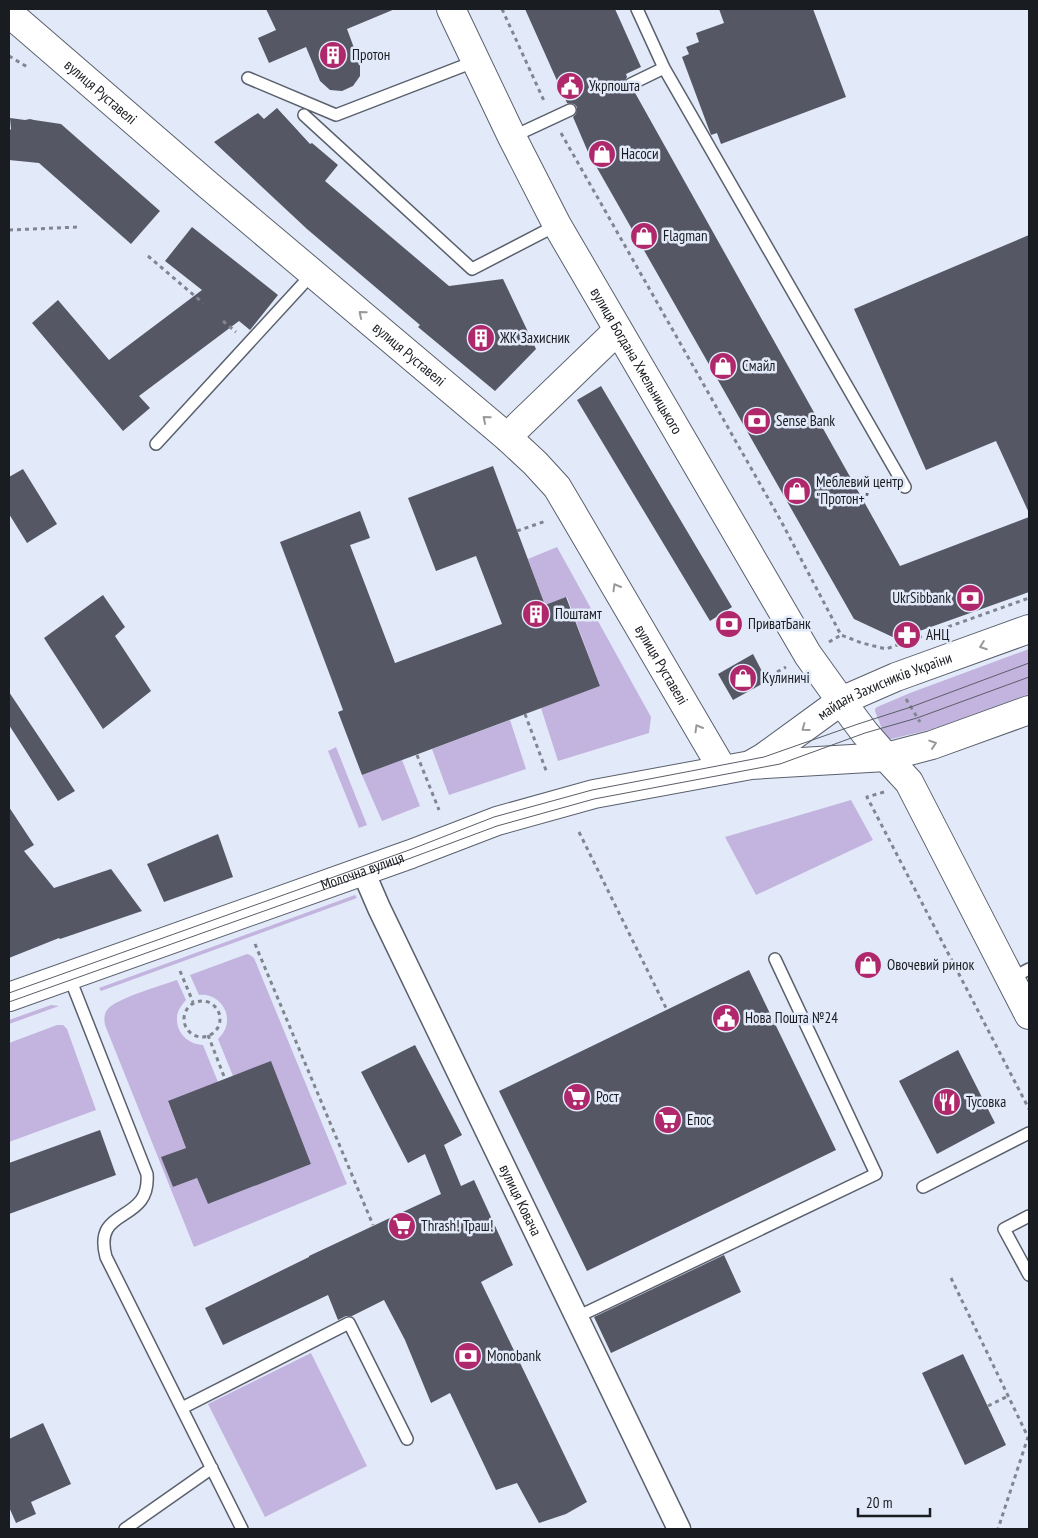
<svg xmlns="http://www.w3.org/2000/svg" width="1038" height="1538" viewBox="0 0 1038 1538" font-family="'PT Sans Narrow',sans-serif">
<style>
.green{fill:#c3b4df}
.building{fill:#565765}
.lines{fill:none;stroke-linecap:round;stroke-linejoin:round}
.lane-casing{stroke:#5a606d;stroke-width:14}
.street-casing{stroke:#5a606d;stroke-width:25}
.secondary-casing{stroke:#5a606d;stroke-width:30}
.primary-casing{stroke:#5a606d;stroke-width:30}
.path{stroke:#80858f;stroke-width:3;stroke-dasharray:4 4;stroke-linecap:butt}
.lane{stroke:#fff;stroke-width:11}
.street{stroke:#fff;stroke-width:22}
.secondary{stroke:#fff;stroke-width:28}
.primary{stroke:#fff;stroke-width:28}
.tram{stroke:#5a5e67;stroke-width:1}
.oneway{stroke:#98999b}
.labels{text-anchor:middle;stroke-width:5;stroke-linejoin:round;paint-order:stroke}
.poi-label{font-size:15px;fill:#191c21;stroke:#e2e9f8;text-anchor:start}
.street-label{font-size:15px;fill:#191c21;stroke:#e2e9f8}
</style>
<rect width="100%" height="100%" fill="#e2e9f8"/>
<path class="green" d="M 557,547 L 651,717 L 649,733 L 558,761 L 541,708 L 600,686 L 567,597 L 545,605 L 528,559 Z
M 1029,649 L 1029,694 L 933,729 L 891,739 L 888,739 L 885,737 L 875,711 L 875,709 L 877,707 L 910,693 Z
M 510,720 L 526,769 L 449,795 L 432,749 Z
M 336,747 L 367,825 L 359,828 L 328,751 Z
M 402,760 L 420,806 L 382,821 L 362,775 Z
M 851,800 L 873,840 L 756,895 L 725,837 Z
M 355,895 L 357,898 L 101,991 L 99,988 Z
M 247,954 L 250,955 L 254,958 L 347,1184 L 194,1247 L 105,1025 C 104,1020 104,1014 107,1010 C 114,999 163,985 177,980 L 186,1000 C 181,1006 177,1011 177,1018 C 176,1033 189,1045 203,1045 L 218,1082 L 168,1102 L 186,1148 L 162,1157 L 173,1187 L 197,1178 L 208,1204 L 311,1164 L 271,1062 L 233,1076 L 218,1039 C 223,1034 227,1028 227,1021 C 228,1006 214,993 199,995 L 190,975 Z
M 51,1005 L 59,1006 L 9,1024 L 9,1020 Z
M 57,1025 L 63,1025 L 67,1029 L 96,1110 L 9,1142 L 9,1043 Z
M 311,1353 L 367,1466 L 265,1517 L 208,1404 Z"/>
<path class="building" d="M 266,9 L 395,9 L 347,29 L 360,64 L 360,76 L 353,86 L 342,91 L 330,90 L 320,81 L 306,47 L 269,63 L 258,38 L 276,30 Z
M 525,9 L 615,9 L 641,67 L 626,74 L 627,77 L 624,83 L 625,88 L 630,91 L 634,91 L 900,566 L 1029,517 L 1029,592 L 897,639 L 854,619 L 588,152 L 573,117 L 576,114 L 577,107 L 574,104 L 567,103 Z
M 719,9 L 813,9 L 846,97 L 721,144 L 717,133 L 711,135 L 682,57 L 689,54 L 686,47 L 699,42 L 696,33 L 724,23 Z
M 277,108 L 310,144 L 312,143 L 338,165 L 325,181 L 449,286 L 503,279 L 536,349 L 495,391 L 418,327 L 420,325 L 307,229 L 214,142 L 258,113 L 264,119 Z
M 10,118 L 25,120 L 30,119 L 34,120 L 61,124 L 160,211 L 131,244 L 39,163 L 9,160 L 9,131 L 11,129 Z
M 192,227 L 278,295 L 250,330 L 239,321 L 139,396 L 150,408 L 123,431 L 32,323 L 58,300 L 109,360 L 202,290 L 165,261 Z
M 1029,235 L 1029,513 L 996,441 L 926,470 L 854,309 Z
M 601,386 L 732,607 L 710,621 L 577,400 Z
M 493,466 L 545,605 L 566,597 L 600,686 L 362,775 L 338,712 L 343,710 L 280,542 L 360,511 L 370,538 L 350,545 L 395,663 L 502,624 L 476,556 L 436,571 L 408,498 Z
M 23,469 L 57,524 L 27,543 L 9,514 L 9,477 Z
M 103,595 L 125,627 L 115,636 L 151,691 L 103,729 L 44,638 Z
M 753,654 L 767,681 L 733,700 L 718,674 Z
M 9,692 L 75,791 L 58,801 L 9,725 Z
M 9,807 L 34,845 L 24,851 L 54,888 L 111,869 L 142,911 L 60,939 L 59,938 L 9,958 Z
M 218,834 L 233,877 L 164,902 L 147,864 Z
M 749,970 L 836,1150 L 587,1271 L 499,1091 Z
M 415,1045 L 462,1135 L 444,1145 L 461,1186 L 474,1180 L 513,1265 L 481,1282 L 587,1502 L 566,1514 L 539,1523 L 517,1483 L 496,1490 L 450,1393 L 431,1403 L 405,1340 L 384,1300 L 352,1316 L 346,1316 L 338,1320 L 328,1295 L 223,1345 L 205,1308 L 309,1257 L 309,1256 L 441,1194 L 425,1154 L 408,1163 L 361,1072 Z
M 958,1050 L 995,1123 L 937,1154 L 899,1081 Z
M 271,1061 L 311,1164 L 208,1204 L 197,1178 L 173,1187 L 161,1157 L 186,1148 L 168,1101 Z
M 100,1130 L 116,1175 L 9,1214 L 9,1163 Z
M 724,1255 L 741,1292 L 611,1353 L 594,1317 Z
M 963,1354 L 1006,1445 L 965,1465 L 922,1373 Z
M 43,1423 L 71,1484 L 31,1502 L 36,1514 L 16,1523 L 9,1507 L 9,1439 Z"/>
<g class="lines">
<g class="lane-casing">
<path id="lane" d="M 637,9 L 664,68
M 248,78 L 336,115 L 476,61
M 631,84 L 664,68 L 905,487
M 304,115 L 472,269 L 557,225
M 512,137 L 570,110
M 156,444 L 313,273
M 69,976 L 147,1174 C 151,1225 92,1205 106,1257 L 242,1529
M 1010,979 L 1029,969
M 923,1187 L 1029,1133
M 1029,1216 L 1004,1229 L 1029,1275
M 577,1317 L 876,1174 L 775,959
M 182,1408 L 349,1323 L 407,1439
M 125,1529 L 212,1468"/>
</g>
<g class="street-casing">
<g id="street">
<path id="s1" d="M 363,871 L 379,908 L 679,1529"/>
</g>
</g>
<g class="secondary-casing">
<g id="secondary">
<path id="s2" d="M 451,9 L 512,137 L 557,225 L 808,655 L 841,701"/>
<path id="s3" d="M 9,13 L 208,185 L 507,437 L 535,463 L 557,487 L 573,514 L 723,770"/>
<path d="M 507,437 L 618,330"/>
<path d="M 886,757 L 909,782 L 1029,1015"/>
</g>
</g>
<g class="primary-casing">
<g id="primary">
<path d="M 841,701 L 865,733 L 886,757"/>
<path id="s4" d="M 752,764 L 764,757 L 841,701 L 896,677 L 1029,629"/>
<path id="s5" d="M 9,997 L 411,854 L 497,821 L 594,794 L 751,765 L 886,757 L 932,745 L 1029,710"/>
</g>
</g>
<path class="path" d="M 502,9 L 545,103
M 9,56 L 29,68
M 561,133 L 781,521 L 841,635 L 862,643 L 886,649 L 1029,598
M 9,230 L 79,227
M 148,256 L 203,303
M 223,321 L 236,332
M 517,531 L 546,521
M 829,642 L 841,635
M 777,672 L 786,667
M 906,699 L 920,722
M 525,714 L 547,773
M 417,755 L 439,810
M 884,792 L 867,797 L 1029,1109
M 579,832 L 667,1010
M 255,944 L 373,1225
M 180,971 L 193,1002
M184 1019a18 18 0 1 1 36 0a18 18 0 1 1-36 0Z
M 208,1035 L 225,1079
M 951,1278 L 1028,1437 L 998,1529
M 988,1406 L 1008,1396"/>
<use href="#lane" class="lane"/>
<use href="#street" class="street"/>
<use href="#secondary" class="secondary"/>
<use href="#primary" class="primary"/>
<path class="tram" d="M 9,993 L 412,849 L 494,817 L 592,790 L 764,757 L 858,724 L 911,707 L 1029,663
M 9,1002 L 365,875 L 497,826 L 594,799 L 780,764 L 865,733 L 917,718 L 1029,677"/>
</g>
<defs><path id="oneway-chevron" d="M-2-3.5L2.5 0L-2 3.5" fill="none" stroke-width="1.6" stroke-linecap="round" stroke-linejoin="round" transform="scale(1.25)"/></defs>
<g class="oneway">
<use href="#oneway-chevron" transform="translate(362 314) rotate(-140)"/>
<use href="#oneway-chevron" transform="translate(486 419) rotate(-140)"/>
<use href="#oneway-chevron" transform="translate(616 587) rotate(-120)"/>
<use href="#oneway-chevron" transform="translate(983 646) rotate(160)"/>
<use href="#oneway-chevron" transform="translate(698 728) rotate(-120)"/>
<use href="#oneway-chevron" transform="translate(805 728) rotate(144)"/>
<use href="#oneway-chevron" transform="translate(933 744) rotate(-18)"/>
</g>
<defs>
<g id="building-disc" transform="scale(1.4375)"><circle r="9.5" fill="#b0286c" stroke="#e2e9f8"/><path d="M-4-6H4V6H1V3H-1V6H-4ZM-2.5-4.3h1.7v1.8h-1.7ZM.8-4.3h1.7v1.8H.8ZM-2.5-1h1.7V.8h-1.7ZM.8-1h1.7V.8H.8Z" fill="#fff"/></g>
<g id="civic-disc" transform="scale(1.4375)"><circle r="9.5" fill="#b0286c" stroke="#e2e9f8"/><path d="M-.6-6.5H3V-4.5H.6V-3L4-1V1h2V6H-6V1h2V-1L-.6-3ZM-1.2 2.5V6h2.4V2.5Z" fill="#fff"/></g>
<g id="shop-disc" transform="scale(1.4375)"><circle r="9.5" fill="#b0286c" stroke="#e2e9f8"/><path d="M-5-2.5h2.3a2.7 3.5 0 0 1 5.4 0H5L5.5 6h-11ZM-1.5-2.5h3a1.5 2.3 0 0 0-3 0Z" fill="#fff"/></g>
<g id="bank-disc" transform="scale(1.4375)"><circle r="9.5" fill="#b0286c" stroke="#e2e9f8"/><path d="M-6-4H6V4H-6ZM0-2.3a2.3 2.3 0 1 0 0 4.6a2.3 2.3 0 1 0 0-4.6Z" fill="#fff"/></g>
<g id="pharmacy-disc" transform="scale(1.4375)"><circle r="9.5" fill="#b0286c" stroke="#e2e9f8"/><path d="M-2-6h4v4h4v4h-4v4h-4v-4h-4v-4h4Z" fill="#fff"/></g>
<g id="supermarket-disc" transform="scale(1.4375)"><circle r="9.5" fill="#b0286c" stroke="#e2e9f8"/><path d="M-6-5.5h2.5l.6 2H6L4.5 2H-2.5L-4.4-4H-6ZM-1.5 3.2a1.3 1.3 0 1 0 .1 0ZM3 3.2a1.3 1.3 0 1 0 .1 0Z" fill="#fff"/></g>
<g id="restaurant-disc" transform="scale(1.4375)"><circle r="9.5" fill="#b0286c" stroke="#e2e9f8"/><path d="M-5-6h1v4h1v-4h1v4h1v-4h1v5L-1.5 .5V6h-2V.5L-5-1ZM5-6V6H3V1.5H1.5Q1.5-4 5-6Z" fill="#fff"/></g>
</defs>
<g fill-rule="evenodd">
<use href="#building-disc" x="333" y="55"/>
<use href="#civic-disc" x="570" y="86"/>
<use href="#shop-disc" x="602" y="154"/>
<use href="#shop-disc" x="644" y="236"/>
<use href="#building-disc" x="481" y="338"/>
<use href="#shop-disc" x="723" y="366"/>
<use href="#bank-disc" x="757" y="421"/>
<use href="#shop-disc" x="797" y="491"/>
<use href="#bank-disc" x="970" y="598"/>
<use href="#building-disc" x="536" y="614"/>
<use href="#bank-disc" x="729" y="624"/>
<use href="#pharmacy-disc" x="907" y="635"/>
<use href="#shop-disc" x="743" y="678"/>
<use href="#shop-disc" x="868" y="965"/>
<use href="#civic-disc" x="726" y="1018"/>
<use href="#supermarket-disc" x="577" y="1097"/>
<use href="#restaurant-disc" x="947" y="1102"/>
<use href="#supermarket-disc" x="668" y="1120"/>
<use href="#supermarket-disc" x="402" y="1226"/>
<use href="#bank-disc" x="468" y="1356"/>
</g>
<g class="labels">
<g class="poi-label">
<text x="352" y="60">Протон</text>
<text x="589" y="91">Укрпошта</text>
<text x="621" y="159">Насоси</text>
<text x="663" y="241">Flagman</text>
<text x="500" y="343">ЖК Захисник</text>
<text x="742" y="371">Смайл</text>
<text x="776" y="426">Sense Bank</text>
<text x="816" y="487">Меблевий центр<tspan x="816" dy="17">"Протон+"</tspan></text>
<text x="951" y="603" text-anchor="end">UkrSibbank</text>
<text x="555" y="619">Поштамт</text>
<text x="748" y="629">ПриватБанк</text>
<text x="926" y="640">АНЦ</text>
<text x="762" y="683">Кулиничі</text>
<text x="887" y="970">Овочевий ринок</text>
<text x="745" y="1023">Нова Пошта №24</text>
<text x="596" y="1102">Рост</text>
<text x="966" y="1107">Тусовка</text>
<text x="687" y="1125">Епос</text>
<text x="421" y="1231">Thrash! Траш!</text>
<text x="487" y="1361">Monobank</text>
</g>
<g class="street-label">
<text dy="5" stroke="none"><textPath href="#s3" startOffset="121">вулиця Руставелі</textPath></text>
<text dy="5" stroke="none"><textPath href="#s3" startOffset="526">вулиця Руставелі</textPath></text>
<text dy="5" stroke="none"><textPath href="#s2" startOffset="398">вулиця Богдана Хмельницького</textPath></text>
<text dy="5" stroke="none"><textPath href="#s3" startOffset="931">вулиця Руставелі</textPath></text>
<text dy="5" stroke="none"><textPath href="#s4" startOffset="155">майдан Захисників України</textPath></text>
<text dy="5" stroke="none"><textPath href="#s5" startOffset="375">Молочна вулиця</textPath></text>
<text dy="5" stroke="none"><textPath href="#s1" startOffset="365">вулиця Ковача</textPath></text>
</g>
</g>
<rect width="1038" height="1538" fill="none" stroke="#191c21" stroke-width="20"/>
<path d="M858 1508v8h72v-8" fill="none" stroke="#191c21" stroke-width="2.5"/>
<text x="866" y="1508" font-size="15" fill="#191c21" stroke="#e2e9f8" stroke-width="4" paint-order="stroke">20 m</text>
</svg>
